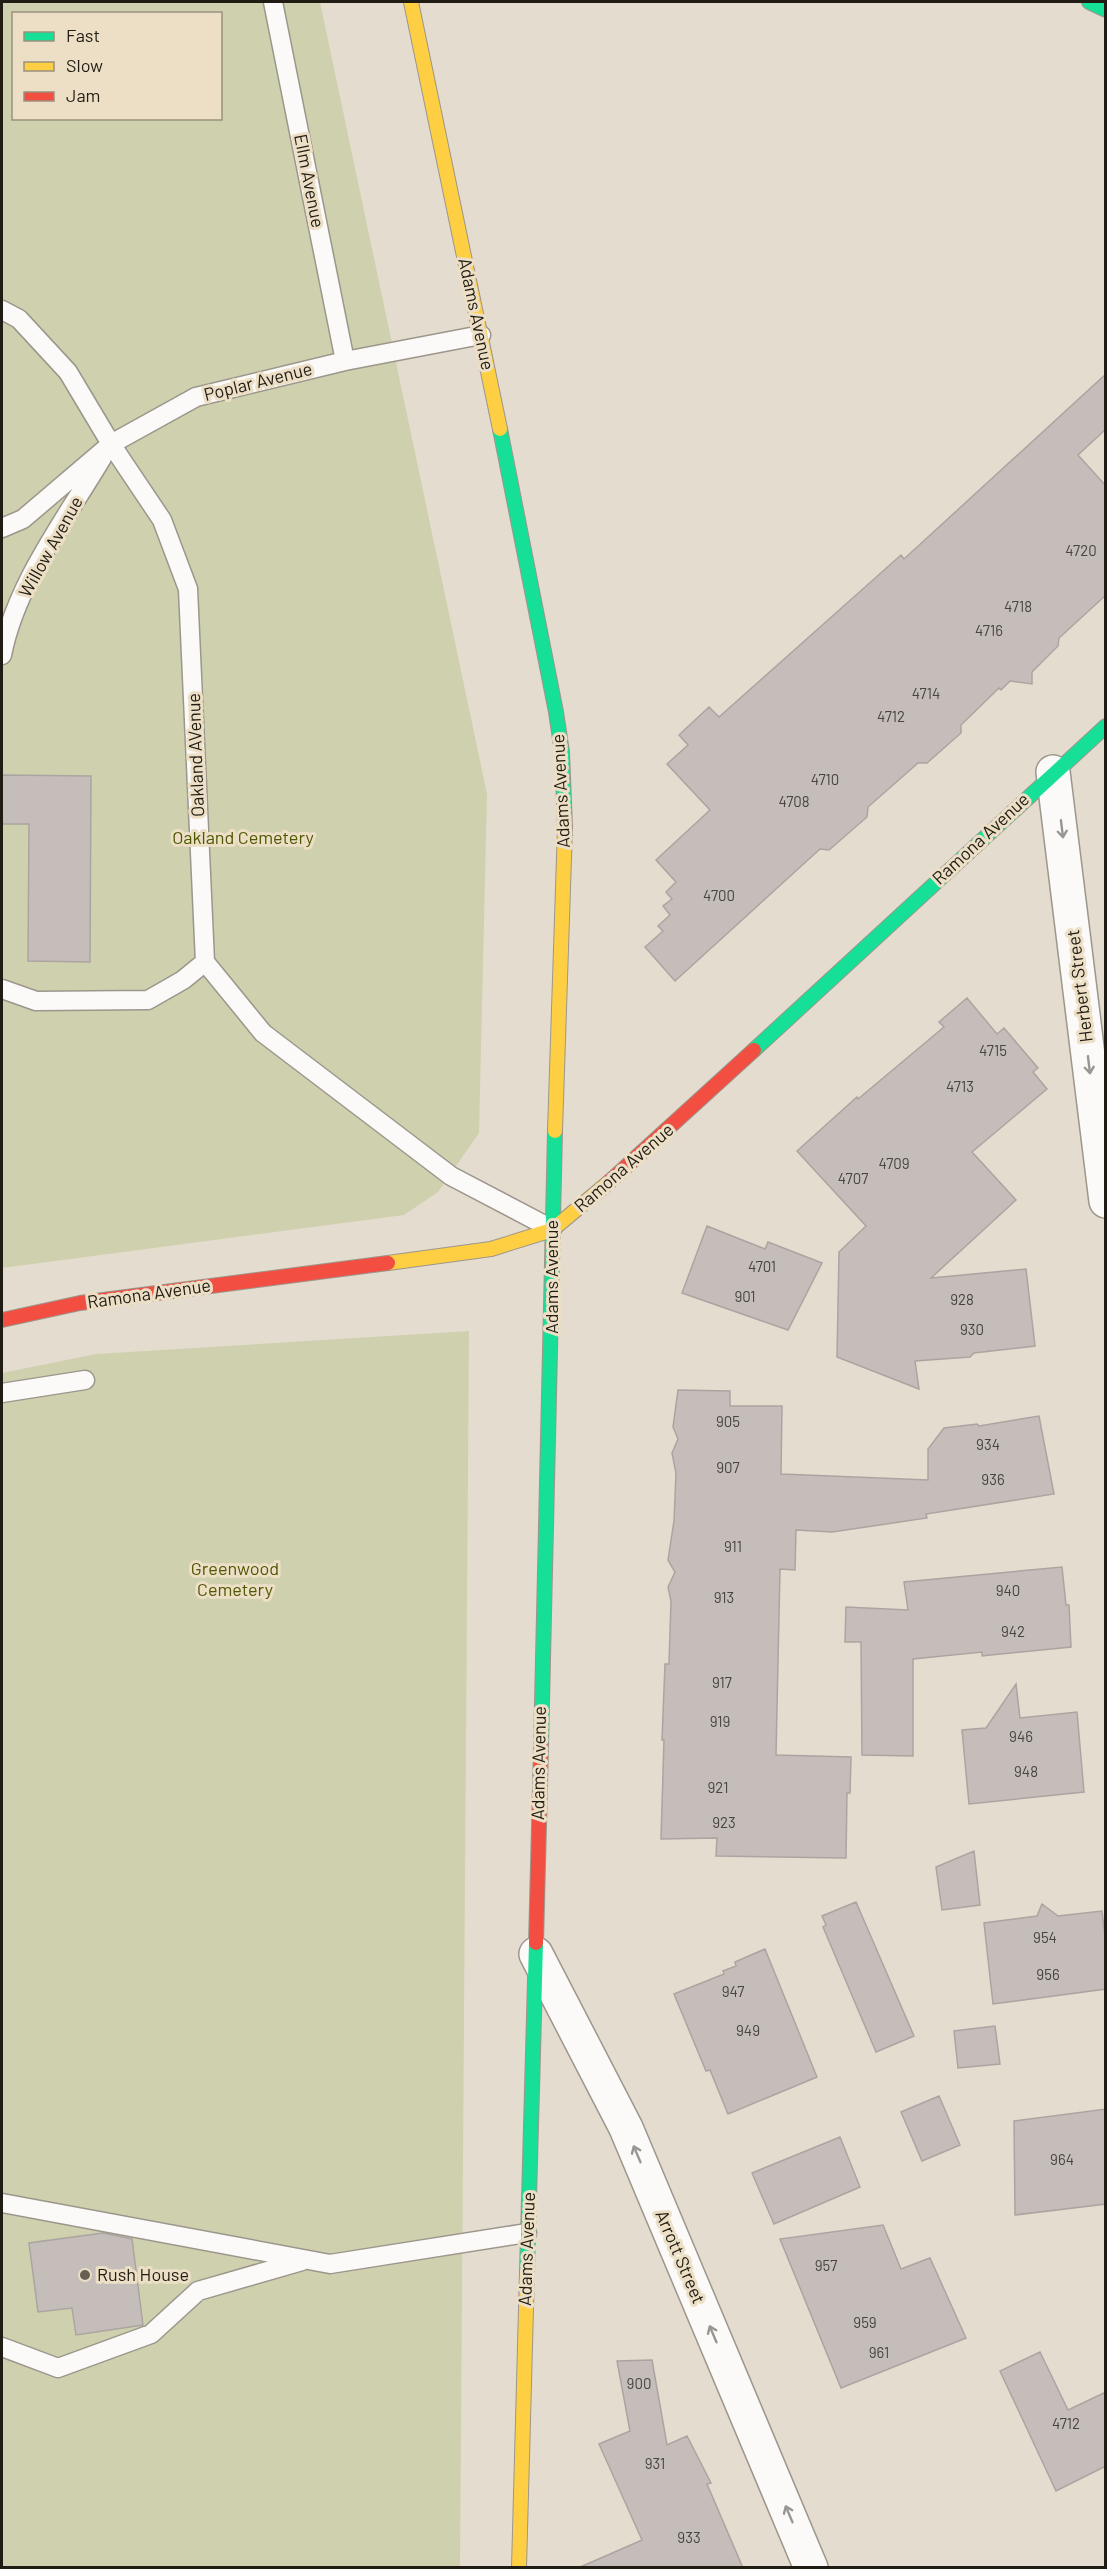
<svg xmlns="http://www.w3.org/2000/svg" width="1107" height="2569" viewBox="0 0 1107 2569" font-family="Barlow,sans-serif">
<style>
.green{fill:#cfd0ae;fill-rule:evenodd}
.building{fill:#c5bdba;stroke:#aca4a1;stroke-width:1.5}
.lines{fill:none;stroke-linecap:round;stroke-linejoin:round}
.lane-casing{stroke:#9c968c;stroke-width:21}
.street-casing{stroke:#9c968c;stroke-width:36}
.fast-casing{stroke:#9c968c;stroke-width:16}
.slow-casing{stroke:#9c968c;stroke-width:16}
.jam-casing{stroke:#9c968c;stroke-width:16}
.lane{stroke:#fbfaf8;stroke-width:18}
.street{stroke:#fbfaf8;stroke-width:33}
.fast{stroke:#16e098;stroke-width:14}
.slow{stroke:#ffcf43;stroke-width:14}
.jam{stroke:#f24e42;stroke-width:14}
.oneway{stroke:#989691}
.poi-dot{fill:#655f54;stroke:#ecdfc6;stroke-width:2}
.labels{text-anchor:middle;stroke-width:6;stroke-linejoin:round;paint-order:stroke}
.number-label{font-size:15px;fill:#49443d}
.street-label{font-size:18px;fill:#201c13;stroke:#ecdfc6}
.park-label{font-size:18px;fill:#4f5702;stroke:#ecdfc6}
.poi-label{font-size:18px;fill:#201c13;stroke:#ecdfc6;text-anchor:start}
</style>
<rect width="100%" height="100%" fill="#e4dcce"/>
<path class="green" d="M 2,2 L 320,2 L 487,794 L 479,1133 L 438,1192 L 404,1215 L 2,1268 ZM 14,14 L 220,14 L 220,118 L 14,118 Z
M 469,1331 L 460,2567 L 2,2568 L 2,1373 L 96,1354 Z"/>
<path class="building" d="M 1106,374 L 1106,429 L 1078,455 L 1106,486 L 1106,595 L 1059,638 L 1058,646 L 1032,672 L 1032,684 L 1010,681 L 1001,690 L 999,688 L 961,725 L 961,733 L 927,763 L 918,763 L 868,807 L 867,817 L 829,850 L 820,849 L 675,981 L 645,947 L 663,931 L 658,926 L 670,915 L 663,906 L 672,899 L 666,892 L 676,882 L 656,860 L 710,810 L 667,764 L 688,745 L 679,735 L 709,707 L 719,717 L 901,555 L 904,559 Z
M 2,775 L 91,776 L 90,962 L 28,961 L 29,824 L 2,824 Z
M 967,998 L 997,1034 L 1004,1028 L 1038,1068 L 1033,1072 L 1047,1089 L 972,1152 L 1016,1200 L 931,1278 L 1026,1269 L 1035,1346 L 974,1353 L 970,1357 L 915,1361 L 919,1389 L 837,1357 L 839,1252 L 866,1226 L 797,1151 L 857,1097 L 858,1099 L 944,1027 L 939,1022 Z
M 707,1226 L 765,1249 L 768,1242 L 822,1263 L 788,1330 L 682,1293 Z
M 678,1390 L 730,1391 L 730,1406 L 782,1406 L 781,1474 L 928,1480 L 928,1449 L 944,1428 L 977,1424 L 979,1426 L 1039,1416 L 1054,1494 L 926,1514 L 927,1518 L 832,1532 L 796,1530 L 795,1570 L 780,1569 L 776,1755 L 851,1757 L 850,1793 L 847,1793 L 846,1858 L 716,1856 L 717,1838 L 661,1839 L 664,1740 L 662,1740 L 665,1664 L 669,1664 L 671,1601 L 668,1587 L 675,1572 L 668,1560 L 674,1521 L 676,1473 L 672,1453 L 678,1439 L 673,1427 Z
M 1062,1567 L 1066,1605 L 1069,1605 L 1071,1647 L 982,1656 L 982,1652 L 913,1659 L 913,1756 L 862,1755 L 861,1642 L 845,1642 L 846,1607 L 908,1610 L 904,1582 Z
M 1016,1684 L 1020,1718 L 1077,1712 L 1084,1792 L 969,1804 L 962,1730 L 986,1728 Z
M 974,1851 L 980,1905 L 942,1910 L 936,1867 Z
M 856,1902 L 914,2036 L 876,2052 L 823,1927 L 826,1925 L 822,1916 Z
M 1042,1904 L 1058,1916 L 1102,1911 L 1106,1945 L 1106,1989 L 993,2004 L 984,1923 L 1037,1916 Z
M 765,1949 L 817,2077 L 728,2114 L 710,2070 L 706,2071 L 674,1994 L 724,1974 L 723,1971 L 736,1966 L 735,1962 Z
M 995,2026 L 1000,2064 L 958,2068 L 954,2031 Z
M 939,2096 L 960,2145 L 922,2161 L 901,2112 Z
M 1106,2109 L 1106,2204 L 1015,2215 L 1014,2121 Z
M 840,2137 L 860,2187 L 774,2224 L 752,2173 Z
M 883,2225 L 901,2269 L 930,2258 L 966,2338 L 841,2388 L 780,2239 Z
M 103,2233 L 132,2239 L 143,2325 L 76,2335 L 72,2308 L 38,2312 L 29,2243 Z
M 1040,2352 L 1068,2410 L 1106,2392 L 1106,2466 L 1056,2491 L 1000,2371 Z
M 652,2360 L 667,2445 L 687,2436 L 711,2483 L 707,2484 L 743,2568 L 578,2568 L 642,2540 L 599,2444 L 630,2431 L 617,2361 Z"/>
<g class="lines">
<g class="lane-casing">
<path id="lane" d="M 273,2 L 345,361
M 2,310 L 19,319 L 68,372 L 111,444 L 162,520 L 188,589 L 205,962 L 263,1033 L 451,1176 L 552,1229
M 2,528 L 23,519 L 111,444 L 196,397 L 345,361 L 481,335
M 2,655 C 16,584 65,520 102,458
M 2,989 L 36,1001 L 148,1000 L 183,980 L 205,962
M 2,1393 L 85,1380
M 2,2203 L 330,2264 L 527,2233
M 2,2347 L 58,2368 L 151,2334 L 198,2291 L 302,2261"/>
</g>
<g class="street-casing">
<path id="street" d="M 1053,772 L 1106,1201
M 536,1954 L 626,2128 L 811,2568"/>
</g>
<g class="fast-casing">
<path id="fast" d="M 1089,2 L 1106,10
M 500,429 L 556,712 L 562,752 L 565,827
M 754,1050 L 1106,726
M 541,1747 L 555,1131
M 527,2272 L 536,1943"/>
</g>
<g class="slow-casing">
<path id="slow" d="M 411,2 L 500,429
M 555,1131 L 565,827
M 388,1263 L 491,1249 L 552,1230 L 608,1183
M 519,2568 L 527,2272"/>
</g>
<g class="jam-casing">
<path id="jam" d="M 608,1183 L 754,1050
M 2,1320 L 80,1303 L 388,1263
M 536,1943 L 541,1747"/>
</g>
<use href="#lane" class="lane"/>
<use href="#street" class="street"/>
<use href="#fast" class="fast"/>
<use href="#slow" class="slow"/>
<use href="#jam" class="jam"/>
</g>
<defs><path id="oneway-shaft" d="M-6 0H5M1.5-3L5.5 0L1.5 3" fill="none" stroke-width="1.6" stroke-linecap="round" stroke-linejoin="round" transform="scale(1.5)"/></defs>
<g class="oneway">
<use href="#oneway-shaft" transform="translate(1062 829) rotate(83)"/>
<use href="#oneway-shaft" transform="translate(1089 1065) rotate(83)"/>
<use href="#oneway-shaft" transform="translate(637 2154) rotate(-113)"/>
<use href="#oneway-shaft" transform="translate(713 2334) rotate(-113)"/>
<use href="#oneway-shaft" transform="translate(789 2514) rotate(-113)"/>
</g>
<circle class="poi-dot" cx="85" cy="2275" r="6"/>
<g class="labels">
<g class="number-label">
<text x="1081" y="556">4720</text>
<text x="1018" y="612">4718</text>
<text x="989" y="636">4716</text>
<text x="926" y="699">4714</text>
<text x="891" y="722">4712</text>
<text x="825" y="785">4710</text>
<text x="794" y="807">4708</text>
<text x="719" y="901">4700</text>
<text x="993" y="1056">4715</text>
<text x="960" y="1092">4713</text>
<text x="894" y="1169">4709</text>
<text x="853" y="1184">4707</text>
<text x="762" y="1272">4701</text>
<text x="745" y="1302">901</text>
<text x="962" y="1305">928</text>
<text x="972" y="1335">930</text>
<text x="728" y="1427">905</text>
<text x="988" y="1450">934</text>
<text x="728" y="1473">907</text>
<text x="993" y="1485">936</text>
<text x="733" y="1552">911</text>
<text x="1008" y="1596">940</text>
<text x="724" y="1603">913</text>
<text x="1013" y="1637">942</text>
<text x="722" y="1688">917</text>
<text x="720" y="1727">919</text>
<text x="1021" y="1742">946</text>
<text x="1026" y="1777">948</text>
<text x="718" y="1793">921</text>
<text x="724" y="1828">923</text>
<text x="1045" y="1943">954</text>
<text x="1048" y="1980">956</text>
<text x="733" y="1997">947</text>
<text x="748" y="2036">949</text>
<text x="1062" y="2165">964</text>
<text x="826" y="2271">957</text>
<text x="865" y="2328">959</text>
<text x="879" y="2358">961</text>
<text x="639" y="2389">900</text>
<text x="1066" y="2429">4712</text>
<text x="655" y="2469">931</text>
<text x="689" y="2543">933</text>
</g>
<g class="street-label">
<text transform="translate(309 181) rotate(79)" y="6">Ellm Avenue</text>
<text transform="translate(476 314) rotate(78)" y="6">Adams Avenue</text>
<text transform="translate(258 382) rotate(-14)" y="6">Poplar Avenue</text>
<text transform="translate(51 547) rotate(-61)" y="6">Willow Avenue</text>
<text transform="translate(196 755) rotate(-92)" y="6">Oakland AVenue</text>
<text transform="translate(561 791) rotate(-93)" y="6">Adams Avenue</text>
<text transform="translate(981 839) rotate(-43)" y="6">Ramona Avenue</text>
<text transform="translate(1080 986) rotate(-97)" y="6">Herbert Street</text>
<text transform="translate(624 1168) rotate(-41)" y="6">Ramona Avenue</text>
<text transform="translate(552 1277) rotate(-90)" y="6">Adams Avenue</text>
<text transform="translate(149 1294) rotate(-8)" y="6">Ramona Avenue</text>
<text transform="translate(539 1763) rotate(-89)" y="6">Adams Avenue</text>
<text transform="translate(527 2249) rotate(-88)" y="6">Adams Avenue</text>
<text transform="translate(680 2257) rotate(67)" y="6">Arrott Street</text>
</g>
<g class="park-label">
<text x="243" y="844">Oakland Cemetery</text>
<text x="235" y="1575">Greenwood<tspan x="235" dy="21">Cemetery</tspan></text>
</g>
<g class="poi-label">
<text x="97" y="2281">Rush House</text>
</g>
</g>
<rect width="1107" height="2569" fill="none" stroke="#201c13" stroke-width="6"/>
<rect x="12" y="12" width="210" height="108" fill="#ecdfc6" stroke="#9a917e" stroke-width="1.5"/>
<rect x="24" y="32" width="30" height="9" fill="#16e098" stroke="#9a917e" stroke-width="1.5"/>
<text x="66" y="42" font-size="18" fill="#201c13">Fast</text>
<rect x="24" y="62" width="30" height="9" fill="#ffcf43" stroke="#9a917e" stroke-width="1.5"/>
<text x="66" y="72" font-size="18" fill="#201c13">Slow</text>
<rect x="24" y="92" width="30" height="9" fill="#f24e42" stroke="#9a917e" stroke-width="1.5"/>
<text x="66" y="102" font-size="18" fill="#201c13">Jam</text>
</svg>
